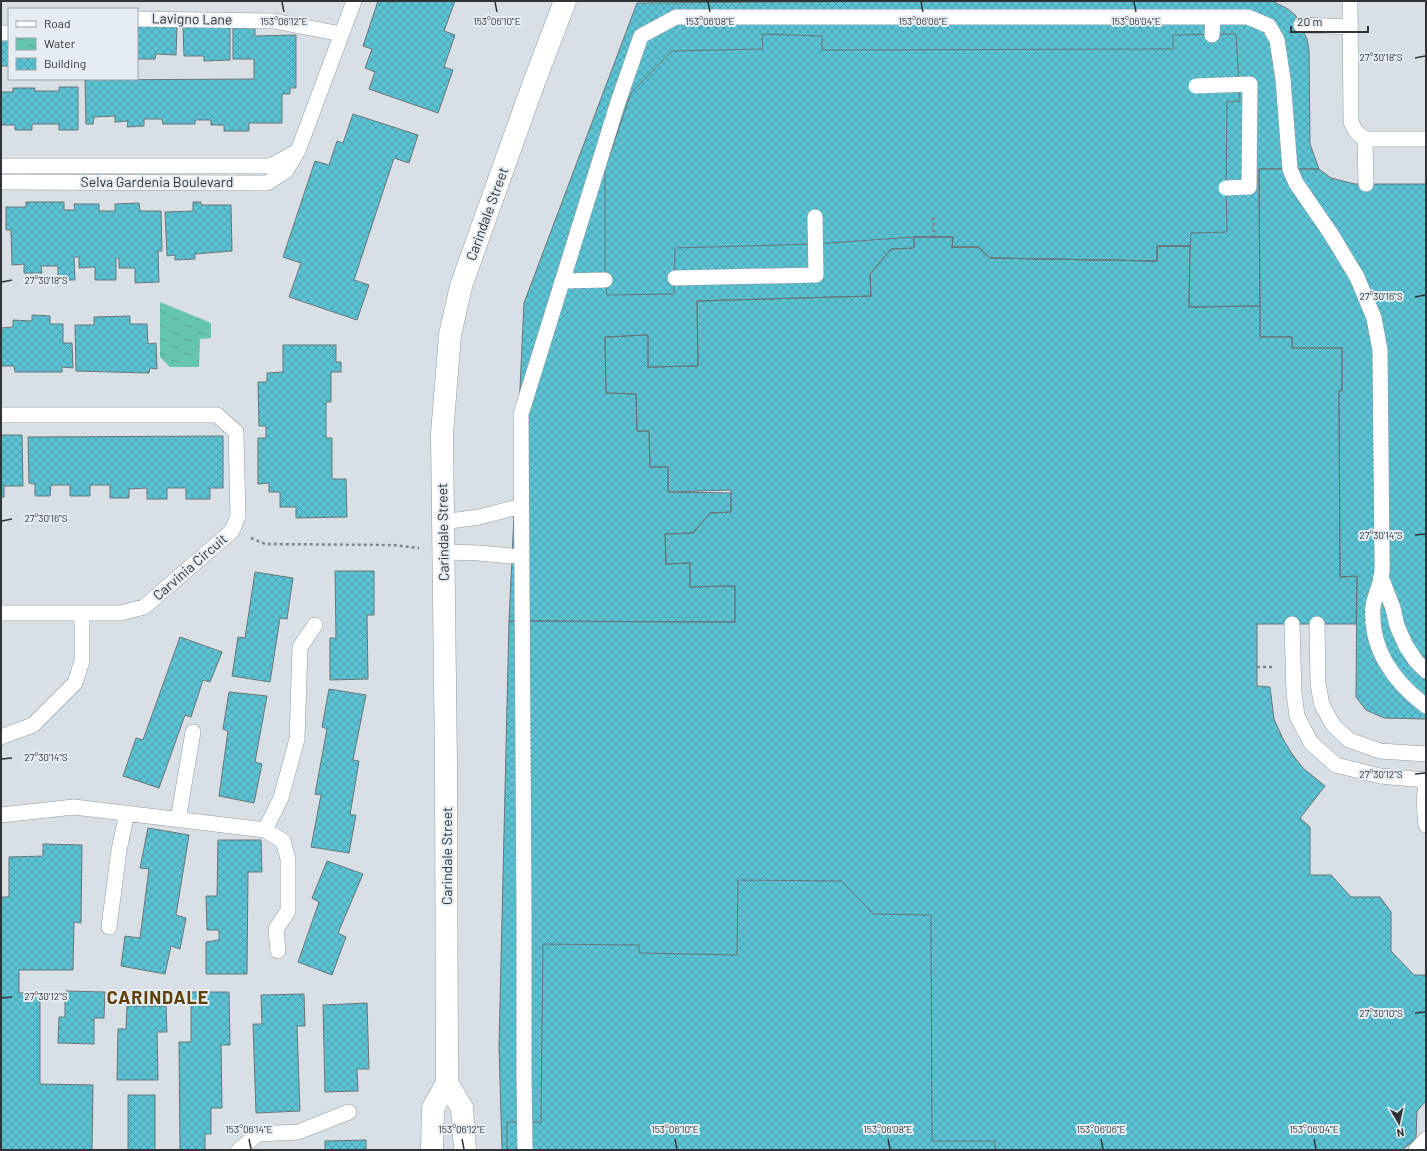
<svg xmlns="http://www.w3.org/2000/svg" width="1427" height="1151" viewBox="0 0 1427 1151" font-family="Barlow,sans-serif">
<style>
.water{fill:url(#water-ripples)}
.building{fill:url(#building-cross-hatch);stroke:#6b7476}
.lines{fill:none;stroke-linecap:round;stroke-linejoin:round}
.lane-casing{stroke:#92999f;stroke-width:16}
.secondary-casing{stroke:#92999f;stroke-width:23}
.path{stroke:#80858a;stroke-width:2.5;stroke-dasharray:3 3;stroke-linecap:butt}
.lane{stroke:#fff;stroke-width:15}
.secondary{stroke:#fff;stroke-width:22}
.lane-bridge-casing{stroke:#92999f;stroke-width:16;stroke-linecap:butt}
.lane-bridge{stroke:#fff;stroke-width:15}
.ticks{fill:none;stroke:#313437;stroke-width:1.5}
.labels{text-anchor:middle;stroke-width:4;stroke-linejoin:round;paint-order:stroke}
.street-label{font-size:14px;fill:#313437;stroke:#e5edf3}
.district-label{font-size:18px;font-weight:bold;letter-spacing:1px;fill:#603f07;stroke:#e5edf3}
.ticks-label{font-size:10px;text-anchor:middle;fill:#313437;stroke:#e5edf3;stroke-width:4;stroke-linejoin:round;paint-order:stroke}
</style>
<defs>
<pattern id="water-ripples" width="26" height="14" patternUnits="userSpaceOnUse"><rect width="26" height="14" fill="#66c5ae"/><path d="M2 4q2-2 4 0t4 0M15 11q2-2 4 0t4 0" fill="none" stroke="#55a18e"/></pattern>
<pattern id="building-cross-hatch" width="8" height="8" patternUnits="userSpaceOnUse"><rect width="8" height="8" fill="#5cc3d4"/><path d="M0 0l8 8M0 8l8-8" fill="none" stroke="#4d9fad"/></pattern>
</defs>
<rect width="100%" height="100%" fill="#d8e0e6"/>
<path class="water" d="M 160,302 L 211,323 L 211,338 L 200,339 L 199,367 L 170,367 L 160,357 Z"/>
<path class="building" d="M 378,1 L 394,2 L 395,1 L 455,1 L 444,31 L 455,35 L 444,67 L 453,70 L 438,113 L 369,89 L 375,72 L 365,68 L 372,49 L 363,46 Z
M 923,1 L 1272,1 L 1288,9 L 1296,16 L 1307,39 L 1309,50 L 1310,144 L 1319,169 L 1259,169 L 1260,306 L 1189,307 L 1190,246 L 1157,246 L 1157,261 L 990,258 L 978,247 L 952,247 L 953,237 L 914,237 L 914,248 L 891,249 L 870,274 L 871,296 L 697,301 L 698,366 L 648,367 L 648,335 L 605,337 L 606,393 L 636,394 L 637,431 L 649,431 L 650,467 L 668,467 L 668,492 L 731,493 L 731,512 L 710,513 L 693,533 L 665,534 L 666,564 L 690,563 L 690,587 L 735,586 L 735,622 L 509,621 L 524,303 L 637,3 Z
M 137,24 L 177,25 L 176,55 L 156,54 L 155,59 L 137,59 Z
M 230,26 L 230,60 L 204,61 L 204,56 L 184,56 L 183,27 Z
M 233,28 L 255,28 L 255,36 L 296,35 L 296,88 L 290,88 L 290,94 L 282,94 L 282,123 L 249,123 L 249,131 L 224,131 L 224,125 L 211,125 L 211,120 L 195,120 L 195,124 L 163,124 L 162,119 L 144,119 L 144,126 L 127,127 L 128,121 L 115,122 L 115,116 L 94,117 L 93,124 L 86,124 L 85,80 L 254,79 L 254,59 L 233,59 Z
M 762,34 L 822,36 L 822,50 L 1173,49 L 1173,35 L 1236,34 L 1240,101 L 1227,102 L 1226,188 L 1227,232 L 1191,233 L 1190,246 L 1157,246 L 1157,261 L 990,258 L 978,247 L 952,247 L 953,237 L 914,237 L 815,244 L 675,248 L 674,294 L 607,295 L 605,280 L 605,169 L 631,93 L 672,51 L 763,49 Z
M 1,39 L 9,39 L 9,66 L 1,66 Z
M 59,87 L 78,87 L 78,130 L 59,130 L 59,124 L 32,124 L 32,130 L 15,130 L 15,125 L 1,125 L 1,92 L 13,92 L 13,88 L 35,88 L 34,91 L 59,91 Z
M 353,114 L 418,135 L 409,163 L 394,158 L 354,280 L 369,285 L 357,320 L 289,297 L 301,263 L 283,257 L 315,161 L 329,165 L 337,141 L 343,143 Z
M 1259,169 L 1319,169 L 1331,178 L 1355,184 L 1426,184 L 1426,719 L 1384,718 L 1366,710 L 1356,697 L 1357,576 L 1340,577 L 1339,391 L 1342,391 L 1342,348 L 1292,348 L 1292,337 L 1260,337 Z
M 26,202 L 64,202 L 64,210 L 75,210 L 74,204 L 99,204 L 99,211 L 115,211 L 115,204 L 139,203 L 140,211 L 161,211 L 162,251 L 158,251 L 159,282 L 135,283 L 135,268 L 119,268 L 119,258 L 116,258 L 116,280 L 95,280 L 95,267 L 79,268 L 79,257 L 74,257 L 75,280 L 58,280 L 58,266 L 41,266 L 42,273 L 24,273 L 24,264 L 12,265 L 11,230 L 6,230 L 6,207 L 26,207 Z
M 193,202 L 201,202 L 201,205 L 231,205 L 232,251 L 195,254 L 195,259 L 175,260 L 175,255 L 167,256 L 165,212 L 193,211 Z
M 914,237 L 953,237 L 952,247 L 978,247 L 990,258 L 1157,261 L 1157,246 L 1190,246 L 1189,307 L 1260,306 L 1260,337 L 1292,337 L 1292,348 L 1342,348 L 1342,391 L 1339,391 L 1340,577 L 1357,576 L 1356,624 L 1257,624 L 1257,686 L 1270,687 L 1274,719 L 1283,739 L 1292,754 L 1303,768 L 1325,786 L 1300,818 L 1310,827 L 1310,875 L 1331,875 L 1351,897 L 1380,897 L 1391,912 L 1391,951 L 1414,975 L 1426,975 L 1426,1101 L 1417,1111 L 1416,1139 L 1402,1150 L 502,1150 L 499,1047 L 509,621 L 735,622 L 735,586 L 690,587 L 690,563 L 666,564 L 665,534 L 693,533 L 710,513 L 731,512 L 731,490 L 668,492 L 668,467 L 650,467 L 649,431 L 637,431 L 636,394 L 606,393 L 605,337 L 648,335 L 648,367 L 698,366 L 697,301 L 871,296 L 870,274 L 891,249 L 914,248 Z
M 32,315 L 50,316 L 50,324 L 63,324 L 63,343 L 72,343 L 73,368 L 62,367 L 62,372 L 15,372 L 14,366 L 1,366 L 1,328 L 13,327 L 13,320 L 32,321 Z
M 130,316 L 130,324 L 147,324 L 148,344 L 156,343 L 157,369 L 150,368 L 149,373 L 76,371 L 75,325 L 94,325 L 94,317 Z
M 283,345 L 336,345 L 336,362 L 341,362 L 341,372 L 331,372 L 331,402 L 326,402 L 326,438 L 332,438 L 332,479 L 346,479 L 347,517 L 296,518 L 296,507 L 280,507 L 280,492 L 269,492 L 269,483 L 258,484 L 258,438 L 266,438 L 266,426 L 259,426 L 258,382 L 267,382 L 267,373 L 283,372 Z
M 1,435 L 22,435 L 23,486 L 4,486 L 4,497 L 1,497 Z
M 223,436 L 223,488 L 210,488 L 210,499 L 186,499 L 186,488 L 167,488 L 167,499 L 147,499 L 147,488 L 129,489 L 129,498 L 110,498 L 110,485 L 90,485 L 90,496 L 70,496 L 70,485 L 51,485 L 50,496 L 35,496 L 35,484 L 29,483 L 28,437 Z
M 335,571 L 374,571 L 374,615 L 367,615 L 368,679 L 330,680 L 330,638 L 336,638 Z
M 255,572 L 293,578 L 287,619 L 280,618 L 270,682 L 232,676 L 238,637 L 245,638 Z
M 180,637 L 222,652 L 210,682 L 203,680 L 191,717 L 185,715 L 159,788 L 123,776 L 136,738 L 143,740 Z
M 329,689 L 366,695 L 353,760 L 359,761 L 350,815 L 356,815 L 349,853 L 311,847 L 321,795 L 315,794 L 327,729 L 322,727 Z
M 229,692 L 267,696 L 255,762 L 262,764 L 254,803 L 219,796 L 228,731 L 223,729 Z
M 148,828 L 189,835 L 176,915 L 186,918 L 180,949 L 171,946 L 165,974 L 121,966 L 125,936 L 140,938 L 149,869 L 140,868 Z
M 218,840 L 261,840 L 262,872 L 248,872 L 247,974 L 206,974 L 206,942 L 219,940 L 219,930 L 207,930 L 206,896 L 217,896 Z
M 43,844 L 82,845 L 81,923 L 74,922 L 73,970 L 19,970 L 19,993 L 40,993 L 40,1084 L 93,1085 L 92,1150 L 1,1150 L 1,897 L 9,897 L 9,857 L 43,856 Z
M 327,861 L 363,874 L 338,933 L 346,937 L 332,975 L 298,962 L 319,902 L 312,898 Z
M 738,880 L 842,881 L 873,914 L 931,915 L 932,1141 L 995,1141 L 995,1150 L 507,1150 L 507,1122 L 541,1122 L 543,944 L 639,945 L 639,953 L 737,955 Z
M 65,991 L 105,992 L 104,1018 L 94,1018 L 94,1044 L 58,1043 L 59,1017 L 65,1017 Z
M 191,992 L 229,992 L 230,1045 L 221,1045 L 222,1108 L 211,1108 L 211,1134 L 205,1134 L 205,1150 L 180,1150 L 179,1042 L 191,1042 Z
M 304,994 L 305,1026 L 297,1026 L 300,1111 L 256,1113 L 253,1024 L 262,1024 L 261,995 Z
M 367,1003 L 369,1069 L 357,1069 L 358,1091 L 325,1092 L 323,1005 Z
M 127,1006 L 166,1006 L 167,1032 L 157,1032 L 158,1080 L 117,1080 L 118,1029 L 126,1029 Z
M 128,1095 L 155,1095 L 155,1150 L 128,1150 Z
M 366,1140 L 366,1150 L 325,1150 L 325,1141 Z"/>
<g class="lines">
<g class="lane-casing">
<path id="lane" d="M 1350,1 L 1351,122 L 1356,132 L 1365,139 L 1426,139
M 137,19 L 274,21 L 341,34
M 1301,25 L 1350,27
M 1,33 L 9,33
M 1212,35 L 1213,17
M 1365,139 L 1366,184
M 1,166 L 270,166 L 298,151
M 1,182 L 267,183 L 286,171 L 298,151 L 354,1
M 675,278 L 816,275 L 815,217
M 562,281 L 605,280
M 1,415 L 217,415 L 236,432 L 238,516 L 232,531 L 144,607 L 121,613 L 1,613
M 443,522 L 479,517 L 514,508
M 444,552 L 479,553 L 511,556
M 1381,577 L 1393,608 L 1397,626 L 1406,646 L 1416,661 L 1426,671
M 1292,624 L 1294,693 L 1297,716 L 1311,743 L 1336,765 L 1380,776 L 1426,780
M 1317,624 L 1318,684 L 1322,705 L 1333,725 L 1349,740 L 1380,751 L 1426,754
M 1,737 L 33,725 L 75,683 L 82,661 L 82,613
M 1426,784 L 1424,801 L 1426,825
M 1,815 L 74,807 L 265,830 L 283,841 L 288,859 L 288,911 L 276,929 L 278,951
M 178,820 L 193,732
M 265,830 L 281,798 L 297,739 L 300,647 L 315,625
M 524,917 L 521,414 L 618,102 L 641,36 L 676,17 L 1248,17 L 1269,26 L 1277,40 L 1283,79 L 1290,169 L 1296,183 L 1331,234 L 1357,277 L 1374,318 L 1380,350 L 1382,553 C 1382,561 1383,570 1381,577 C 1380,587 1374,597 1373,607 C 1370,649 1394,682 1426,706
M 109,927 L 119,850 L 127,813
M 524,1074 L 525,1150
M 239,1150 L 258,1134 L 298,1132 L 349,1112
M 1416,1150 L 1426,1139"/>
</g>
<g class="secondary-casing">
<path id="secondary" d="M 447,1083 L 462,1108 L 465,1150
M 432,1150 L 433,1108 L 447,1083 L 446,764 L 442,434 L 450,335 L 461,286 L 533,85 L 565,1"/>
</g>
<path class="path" d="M 933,217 L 934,237
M 251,538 L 265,544 L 393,545 L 419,548
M 1257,667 L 1273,667"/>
<use href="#lane" class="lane"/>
<use href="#secondary" class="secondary"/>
<g class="lane-bridge-casing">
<path id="lane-bridge" d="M 1196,86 L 1250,84 L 1249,187 L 1226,188
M 524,917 L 524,1074"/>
</g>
<use href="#lane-bridge" class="lane-bridge"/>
</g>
<path class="ticks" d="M 282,2 L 284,12M 495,2 L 497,12M 708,2 L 710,12M 921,2 L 923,12M 1134,2 L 1136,12M 1415,58 L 1425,56M 2,282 L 12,280M 1415,297 L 1425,295M 2,521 L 12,519M 1415,535 L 1425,534M 2,759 L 12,758M 1415,774 L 1425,773M 2,998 L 12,997M 1415,1013 L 1425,1012M 249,1139 L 251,1149M 462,1139 L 464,1149M 675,1139 L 677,1149M 888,1139 L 890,1149M 1101,1139 L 1103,1149M 1314,1139 L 1316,1149"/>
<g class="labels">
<g class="street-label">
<text transform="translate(192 19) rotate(1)" y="5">Lavigno Lane</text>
<text x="157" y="187">Selva Gardenia Boulevard</text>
<text transform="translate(487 214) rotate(-70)" y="5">Carindale Street</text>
<text transform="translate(443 532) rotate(-91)" y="5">Carindale Street</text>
<text transform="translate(190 567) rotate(-41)" y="5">Carvinia Circuit</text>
<text transform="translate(447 856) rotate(-90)" y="5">Carindale Street</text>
</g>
<g class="district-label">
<text x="158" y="1004">CARINDALE</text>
</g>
</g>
<g class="ticks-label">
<text x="284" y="25">153°06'12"E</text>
<text x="497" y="25">153°06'10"E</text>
<text x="710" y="25">153°06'08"E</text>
<text x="923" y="25">153°06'06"E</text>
<text x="1136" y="25">153°06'04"E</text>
<text x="1381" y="61">27°30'18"S</text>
<text x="46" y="284">27°30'18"S</text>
<text x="1381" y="300">27°30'16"S</text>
<text x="46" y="522">27°30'16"S</text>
<text x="1381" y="539">27°30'14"S</text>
<text x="46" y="761">27°30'14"S</text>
<text x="1381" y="778">27°30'12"S</text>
<text x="46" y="1000">27°30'12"S</text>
<text x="1381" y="1017">27°30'10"S</text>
<text x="249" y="1133">153°06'14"E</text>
<text x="462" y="1133">153°06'12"E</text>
<text x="675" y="1133">153°06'10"E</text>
<text x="888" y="1133">153°06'08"E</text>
<text x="1101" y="1133">153°06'06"E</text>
<text x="1314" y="1133">153°06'04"E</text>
</g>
<rect width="1427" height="1151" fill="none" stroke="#313437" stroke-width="4"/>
<rect x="8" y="8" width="130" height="72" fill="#e5edf3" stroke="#9da3a8"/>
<rect x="16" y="21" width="20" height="6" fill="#ffffff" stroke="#9da3a8"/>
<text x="44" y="28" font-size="12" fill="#313437">Road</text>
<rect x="16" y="38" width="20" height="12" fill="url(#water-ripples)" stroke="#9da3a8"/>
<text x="44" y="48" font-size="12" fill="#313437">Water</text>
<rect x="16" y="58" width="20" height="12" fill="url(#building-cross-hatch)" stroke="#9da3a8"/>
<text x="44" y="68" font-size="12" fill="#313437">Building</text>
<g transform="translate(1399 1123) rotate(171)" stroke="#e5edf3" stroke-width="3" paint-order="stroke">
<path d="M0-3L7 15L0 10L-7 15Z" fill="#313437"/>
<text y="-6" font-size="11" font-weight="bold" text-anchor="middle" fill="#313437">N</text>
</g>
<path d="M1291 26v6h77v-6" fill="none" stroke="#313437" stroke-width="2"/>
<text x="1297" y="26" font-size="12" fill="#313437" stroke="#e5edf3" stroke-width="3" paint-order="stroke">20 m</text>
</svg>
